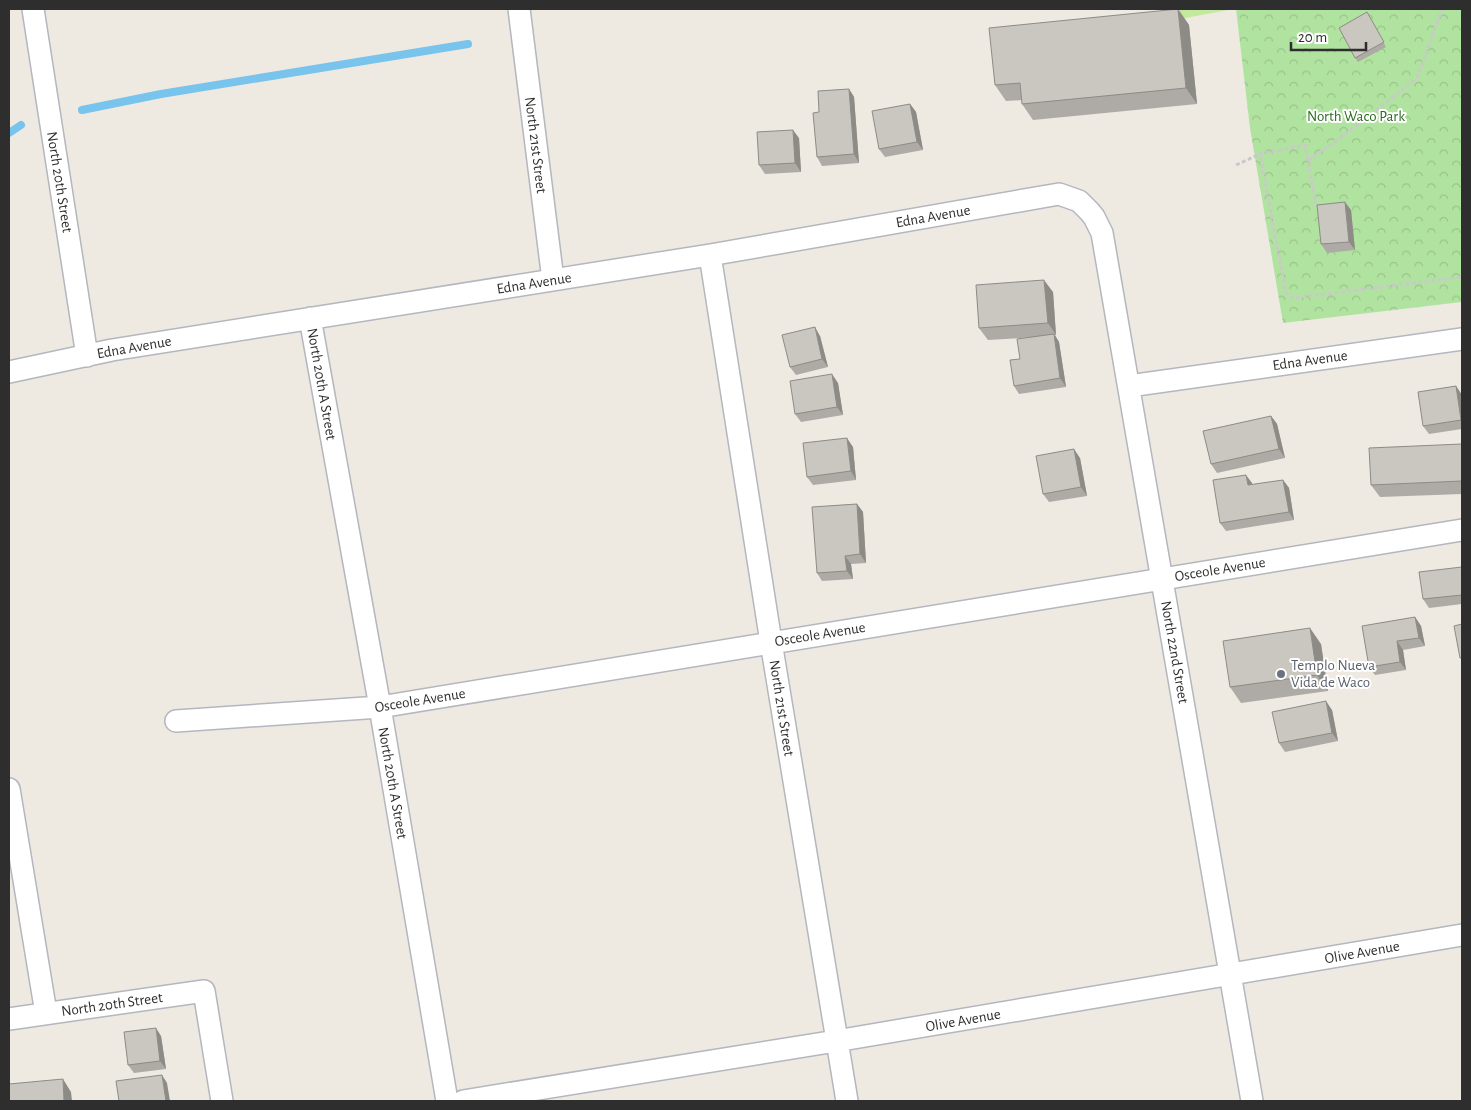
<svg xmlns="http://www.w3.org/2000/svg" width="1471" height="1110" font-family="'Alegreya Sans',sans-serif">
	<style>
		.forest { fill: url(#forest-crowns) }
		.pitch { fill: #c2e99c }
		.lines { fill: none; stroke-linecap: round; stroke-linejoin: round }
		.stream { stroke: #78c4ec; stroke-width: 8 }
		.minor-casing { stroke: #b4b6c0; stroke-width: 24 }
		.path { stroke: #c9c9c9; stroke-width: 3; stroke-dasharray: 4 2.5; stroke-linecap: butt }
		.minor { stroke: #fff; stroke-width: 21 }
		.wall { fill: #aeaaa5 }
		.shaded-wall { fill: #8d8b86 }
		.building { fill: #cac6c0; stroke: #8d8b86 }
		.worship-dot { fill: #6b7280; stroke: #fff; stroke-width: 2 }
		.labels { text-anchor: middle; stroke-width: 4; stroke-linejoin: round; paint-order: stroke }
		.park-label { font-size: 15px; fill: #286b1d; stroke: #fff }
		.street-label { font-size: 15px; fill: #2e2e2e; stroke: #fff }
		.worship-label { font-size: 15px; fill: #5b616d; stroke: #fff; text-anchor: start }
	</style>
	<defs>
		<pattern id="forest-crowns" width="20" height="18" patternUnits="userSpaceOnUse" patternTransform="scale(1.25)"><rect width="20" height="18" fill="#b1e3a0"/><path d="M2 6a3 3 0 1 1 6 0M12 15a3 3 0 1 1 6 0" fill="none" stroke="#99c38a"/></pattern>
	</defs>
	<rect width="100%" height="100%" fill="#eeeae1"/>
	<!-- forest -->
	<path class="forest" d="M 1236,9 L 1462,9 L 1462,302 L 1283,323 L 1250,128 Z"/>
	<!-- pitch -->
	<path class="pitch" d="M 1178,9 L 1228,9 L 1228,10 L 1180,19 Z"/>
	<g class="lines">
		<!-- stream -->
		<path class="stream" d="M 82,110 L 161,94 L 468,44
			M 9,133 L 21,125"/>
		<!-- minor casing -->
		<g class="minor-casing">
			<path id="minor" d="M 33,9 L 87,356
				M 519,9 L 553,280
				M 710,255 L 771,642 L 847,1101
				M 310,318 L 380,707 L 447,1101
				M 9,372 L 112,350 L 710,255 L 1059,194 L 1079,201 L 1089,211 L 1094,217 L 1102,233 L 1252,1101
				M 1129,386 L 1462,339
				M 176,721 L 380,707 L 1462,530
				M 9,789 L 46,1013
				M 9,1019 L 204,991 L 222,1101
				M 463,1101 L 836,1041 L 1462,935"/>
		</g>
		<!-- path -->
		<path class="path" d="M 1308,161 L 1348,132 L 1417,78 L 1442,9
			M 1236,165 L 1260,154
			M 1316,205 L 1305,145 L 1260,154 L 1286,294 L 1293,298 L 1462,277"/>
		<!-- minor -->
		<use href="#minor" class="minor"/>
	</g>
	<!-- wall -->
	<path class="wall" d="M 1178,9 L 1189,25 L 1197,104 L 1033,120 L 1022,104 L 1022,100 L 1006,101 L 995,85 Z
		M 1367,12 L 1386,47 L 1358,62 L 1355,58 Z
		M 849,89 L 854,97 L 859,163 L 822,166 L 817,157 L 819,112 Z
		M 910,104 L 916,112 L 923,150 L 885,157 L 879,149 Z
		M 799,138 L 801,172 L 765,174 L 759,165 Z
		M 1351,210 L 1355,250 L 1327,253 L 1321,244 Z
		M 1053,292 L 1056,335 L 1055,335 L 1059,342 L 1066,387 L 1019,394 L 1014,386 L 1020,359 L 1036,337 L 988,340 L 979,328 Z
		M 820,336 L 828,367 L 796,375 L 790,367 Z
		M 838,383 L 843,415 L 801,422 L 795,414 Z
		M 1456,386 L 1462,395 L 1462,429 L 1429,434 L 1423,426 Z
		M 1271,416 L 1277,424 L 1285,458 L 1217,473 L 1211,464 Z
		M 1462,444 L 1462,494 L 1380,497 L 1371,485 Z
		M 853,447 L 856,480 L 813,485 L 807,477 Z
		M 1080,458 L 1087,496 L 1049,502 L 1043,494 Z
		M 1283,480 L 1289,488 L 1294,520 L 1226,531 L 1220,523 L 1252,483 L 1252,485 Z
		M 857,504 L 863,512 L 866,563 L 851,564 L 853,579 L 822,581 L 817,573 Z
		M 1462,567 L 1462,604 L 1429,608 L 1423,599 Z
		M 1415,617 L 1421,626 L 1425,646 L 1403,650 L 1406,670 L 1375,675 L 1369,667 Z
		M 1321,644 L 1328,691 L 1241,703 L 1230,687 Z
		M 1332,710 L 1338,741 L 1285,752 L 1279,743 Z
		M 161,1036 L 166,1069 L 134,1073 L 128,1065 Z"/>
	<!-- shaded-wall -->
	<path class="shaded-wall" d="M 1178,9 L 1189,25 L 1197,104 L 1186,88 Z
		M 849,89 L 854,97 L 859,163 L 854,154 Z
		M 910,104 L 916,112 L 923,150 L 917,142 Z
		M 793,130 L 799,138 L 801,172 L 795,163 Z
		M 1345,202 L 1351,210 L 1355,250 L 1349,242 Z
		M 1044,280 L 1053,292 L 1056,335 L 1048,323 Z
		M 815,327 L 820,336 L 828,367 L 822,359 Z
		M 1054,334 L 1059,342 L 1066,387 L 1060,378 Z
		M 832,374 L 838,383 L 843,415 L 837,407 Z
		M 1456,386 L 1462,395 L 1462,421 L 1461,420 Z
		M 1271,416 L 1277,424 L 1285,458 L 1279,449 Z
		M 847,438 L 853,447 L 856,480 L 851,471 Z
		M 1074,449 L 1080,458 L 1087,496 L 1081,487 Z
		M 1246,475 L 1252,483 L 1254,494 L 1248,485 Z
		M 1283,480 L 1289,488 L 1294,520 L 1289,512 Z
		M 857,504 L 863,512 L 866,563 L 860,554 Z
		M 845,556 L 851,564 L 853,579 L 847,571 Z
		M 1415,617 L 1421,626 L 1425,646 L 1419,638 Z
		M 1310,628 L 1321,644 L 1328,691 L 1317,675 Z
		M 1397,641 L 1403,650 L 1406,670 L 1400,662 Z
		M 1326,701 L 1332,710 L 1338,741 L 1332,733 Z
		M 156,1028 L 161,1036 L 166,1069 L 160,1061 Z
		M 162,1075 L 167,1083 L 170,1101 L 166,1101 Z
		M 63,1079 L 71,1092 L 72,1101 L 64,1101 Z"/>
	<!-- building -->
	<path class="building" d="M 1178,9 L 1186,88 L 1022,104 L 1020,83 L 995,85 L 989,28 Z
		M 1367,12 L 1384,42 L 1355,58 L 1339,28 Z
		M 849,89 L 854,154 L 817,157 L 813,113 L 819,112 L 818,91 Z
		M 910,104 L 917,142 L 879,149 L 872,111 Z
		M 793,130 L 795,163 L 759,165 L 757,132 Z
		M 1345,202 L 1349,242 L 1321,244 L 1317,205 Z
		M 1044,280 L 1048,323 L 979,328 L 976,285 Z
		M 815,327 L 822,359 L 790,367 L 782,335 Z
		M 1054,334 L 1060,378 L 1014,386 L 1010,360 L 1020,359 L 1017,339 Z
		M 832,374 L 837,407 L 795,414 L 790,381 Z
		M 1456,386 L 1461,420 L 1423,426 L 1418,392 Z
		M 1271,416 L 1279,449 L 1211,464 L 1203,431 Z
		M 847,438 L 851,471 L 807,477 L 803,443 Z
		M 1462,444 L 1462,481 L 1371,485 L 1369,448 Z
		M 1074,449 L 1081,487 L 1043,494 L 1036,456 Z
		M 1246,475 L 1248,485 L 1283,480 L 1289,512 L 1220,523 L 1213,480 Z
		M 857,504 L 860,554 L 845,556 L 847,571 L 817,573 L 812,507 Z
		M 1462,567 L 1462,595 L 1423,599 L 1419,572 Z
		M 1415,617 L 1419,638 L 1397,641 L 1400,662 L 1369,667 L 1362,626 Z
		M 1462,624 L 1462,658 L 1460,658 L 1454,626 Z
		M 1310,628 L 1317,675 L 1230,687 L 1223,641 Z
		M 1326,701 L 1332,733 L 1279,743 L 1272,712 Z
		M 156,1028 L 160,1061 L 128,1065 L 124,1032 Z
		M 162,1075 L 166,1101 L 119,1101 L 116,1081 Z
		M 63,1079 L 64,1101 L 9,1101 L 9,1084 Z"/>
	<!-- markers -->
	<circle class="worship-dot" cx="1281" cy="674" r="5"/>
	<g class="labels">
		<!-- park labels -->
		<g class="park-label">
			<text x="1356" y="121">North Waco Park</text>
		</g>
		<!-- street labels -->
		<g class="street-label">
			<text transform="translate(536 145) rotate(83)" y="5">North 21st Street</text>
			<text transform="translate(60 182) rotate(81)" y="5">North 20th Street</text>
			<text transform="translate(933 216) rotate(-10)" y="5">Edna Avenue</text>
			<text transform="translate(534 283) rotate(-9)" y="5">Edna Avenue</text>
			<text transform="translate(134 347) rotate(-10)" y="5">Edna Avenue</text>
			<text transform="translate(1310 360) rotate(-8)" y="5">Edna Avenue</text>
			<text transform="translate(322 384) rotate(80)" y="5">North 20th A Street</text>
			<text transform="translate(1220 569) rotate(-9)" y="5">Osceole Avenue</text>
			<text transform="translate(820 634) rotate(-9)" y="5">Osceole Avenue</text>
			<text transform="translate(1175 652) rotate(80)" y="5">North 22nd Street</text>
			<text transform="translate(420 700) rotate(-9)" y="5">Osceole Avenue</text>
			<text transform="translate(782 708) rotate(81)" y="5">North 21st Street</text>
			<text transform="translate(393 783) rotate(80)" y="5">North 20th A Street</text>
			<text transform="translate(1362 952) rotate(-10)" y="5">Olive Avenue</text>
			<text transform="translate(112 1004) rotate(-8)" y="5">North 20th Street</text>
			<text transform="translate(963 1020) rotate(-10)" y="5">Olive Avenue</text>
		</g>
		<!-- worship labels -->
		<g class="worship-label">
			<text x="1291" y="670">Templo Nueva<tspan x="1291" dy="17">Vida de Waco</tspan></text>
		</g>
	</g>
	<!-- border -->
	<rect width="1471" height="1110" fill="none" stroke="#2e2e2e" stroke-width="20"/>
	<!-- scale -->
	<path d="M1291 42v8h75v-8" fill="none" stroke="#2e2e2e" stroke-width="2.5"/>
	<text x="1298" y="42" font-size="15" fill="#2e2e2e" stroke="#ffffff" stroke-width="4" paint-order="stroke">20 m</text>
</svg>
